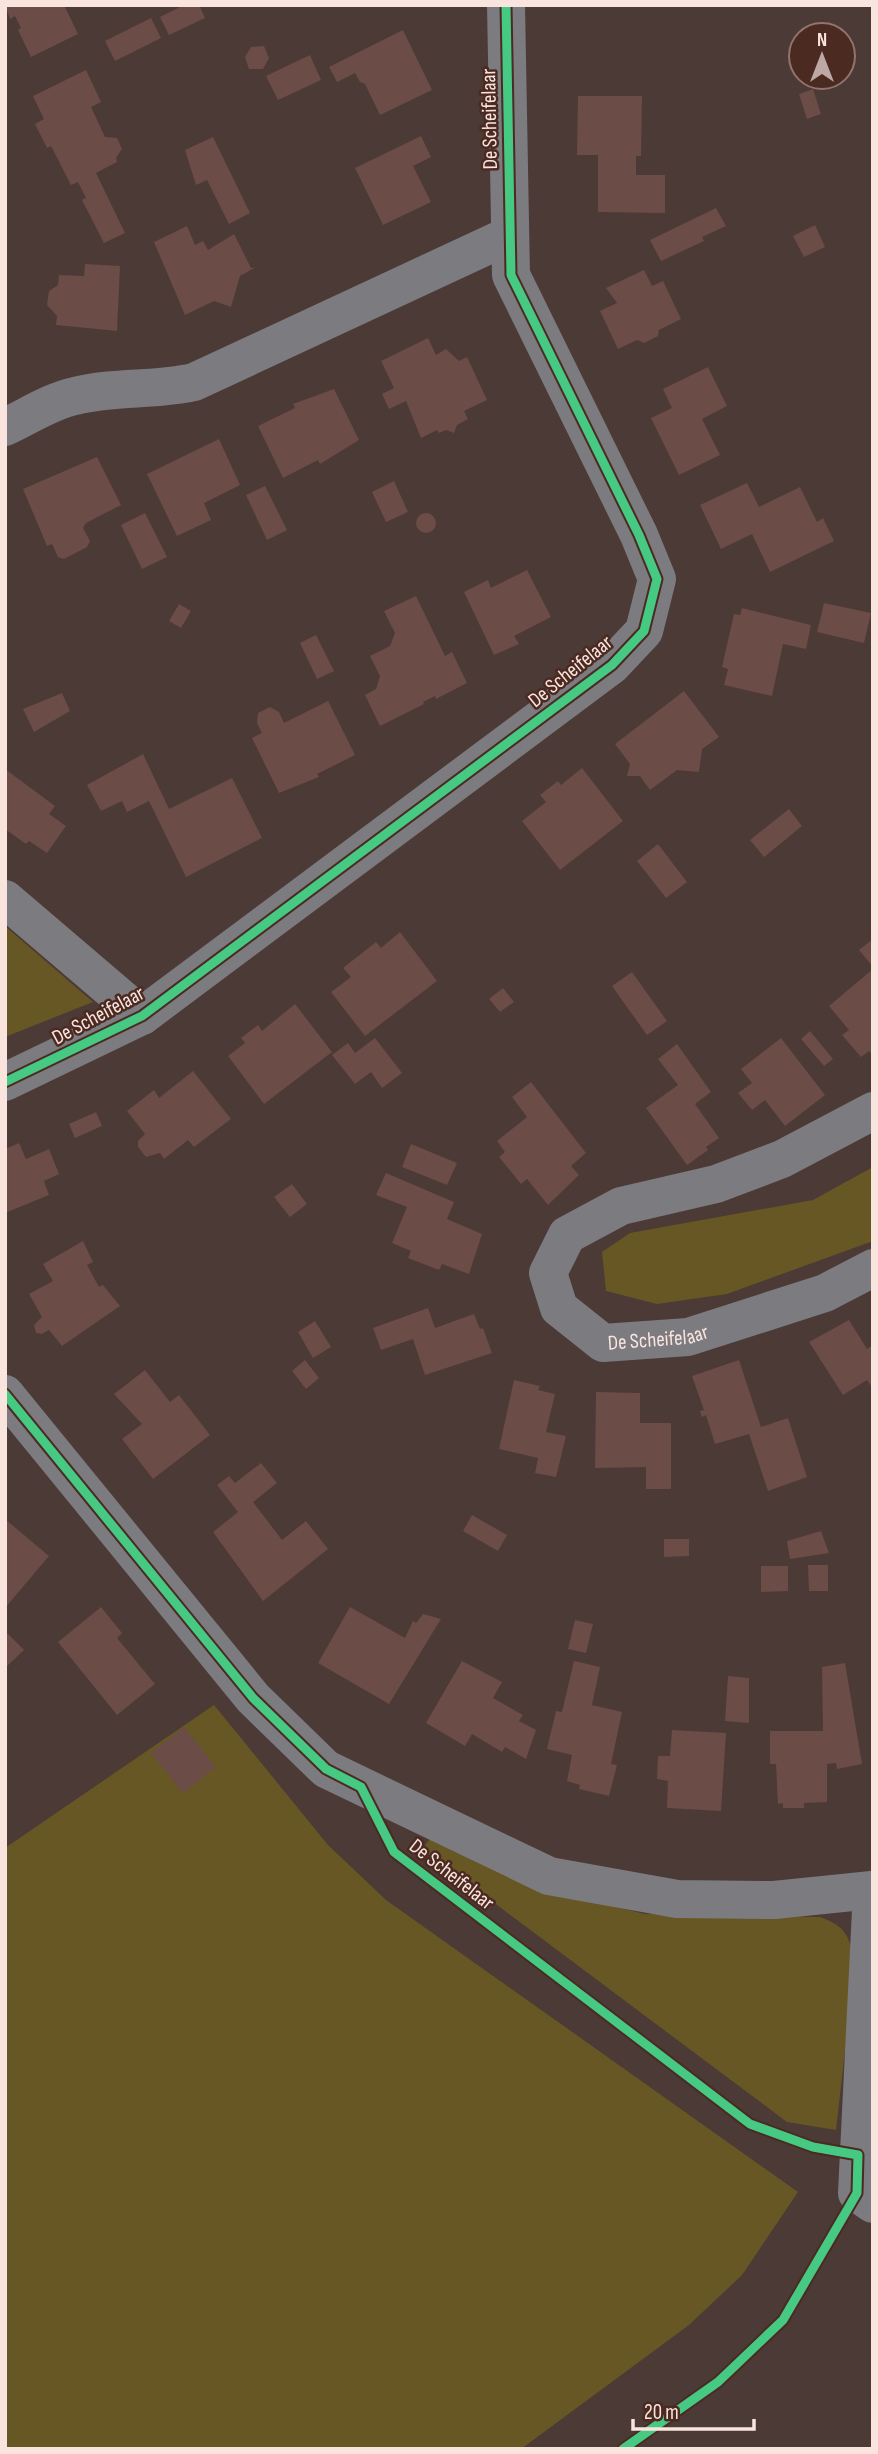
<svg xmlns="http://www.w3.org/2000/svg" width="878" height="2454" font-family="'Sofia Sans Condensed',sans-serif">
	<style>
		.green { fill: #675724 }
		.building { fill: #6b4c46 }
		.lines { fill: none; stroke-linecap: round; stroke-linejoin: round }
		.minor { stroke: #7c7b7f; stroke-width: 38 }
		.cycleway-casing { stroke: #4b2a22; stroke-width: 13 }
		.cycleway { stroke: #46c982; stroke-width: 9 }
		.labels { text-anchor: middle; stroke-width: 5; stroke-linejoin: round; paint-order: stroke }
		.street-label { font-size: 21px; fill: #fae4de; stroke: #4b2a22 }
	</style>
	<rect width="100%" height="100%" fill="#4c3a36"/>
	<!-- green -->
	<path class="green" d="M 5,926 L 93,1002 L 5,1037 Z
		M 873,1167 L 873,1241 L 727,1294 L 657,1304 L 606,1291 L 602,1252 L 630,1233 L 813,1200 Z
		M 214,1705 L 328,1845 L 386,1900 L 798,2192 L 742,2275 L 689,2325 L 521,2449 L 5,2449 L 5,1848 Z
		M 430,1839 L 525,1885 L 645,1914 L 820,1917 C 847,1927 849,1936 855,1963 L 836,2130 L 787,2122 L 422,1849 Z"/>
	<!-- building -->
	<path class="building" d="M 5,5 L 64,5 L 78,34 L 31,57 L 18,30 L 21,28 L 15,16 L 10,19 Z
		M 184,5 L 199,5 L 205,18 L 169,35 L 160,17 Z
		M 151,18 L 161,38 L 115,61 L 105,41 Z
		M 403,30 L 432,90 L 380,115 L 365,84 L 360,82 L 355,73 L 337,82 L 329,67 Z
		M 264,46 L 269,58 L 263,69 L 249,69 L 245,57 L 251,47 Z
		M 310,55 L 321,80 L 278,100 L 266,76 Z
		M 86,70 L 101,102 L 91,107 L 105,137 L 117,138 L 122,149 L 116,158 L 117,162 L 96,173 L 125,233 L 104,243 L 82,200 L 86,198 L 78,182 L 71,185 L 51,146 L 47,148 L 35,124 L 44,119 L 33,96 Z
		M 813,89 L 821,114 L 807,119 L 799,94 Z
		M 578,96 L 642,96 L 641,156 L 636,156 L 636,175 L 665,175 L 665,213 L 598,212 L 598,155 L 577,155 Z
		M 421,136 L 431,157 L 413,166 L 431,202 L 383,225 L 355,168 Z
		M 213,137 L 250,213 L 229,224 L 207,180 L 196,185 L 185,150 Z
		M 716,208 L 726,226 L 702,237 L 704,241 L 661,261 L 650,240 Z
		M 815,225 L 825,247 L 804,257 L 793,236 Z
		M 187,226 L 195,245 L 203,241 L 208,250 L 234,234 L 251,268 L 256,267 L 240,276 L 231,307 L 214,301 L 185,315 L 154,242 Z
		M 85,264 L 120,266 L 117,331 L 56,325 L 57,316 L 47,305 L 49,291 L 58,285 L 59,275 L 84,276 Z
		M 644,270 L 652,286 L 663,281 L 681,319 L 659,330 L 658,336 L 644,343 L 637,340 L 618,349 L 600,311 L 617,303 L 606,288 Z
		M 428,338 L 436,355 L 446,349 L 459,361 L 467,357 L 487,400 L 464,411 L 468,419 L 457,425 L 454,433 L 446,430 L 439,433 L 437,430 L 421,438 L 406,401 L 389,409 L 382,394 L 394,388 L 381,361 Z
		M 708,367 L 727,406 L 702,419 L 720,455 L 679,475 L 651,418 L 672,408 L 663,389 Z
		M 334,389 L 359,440 L 320,464 L 318,460 L 283,478 L 258,426 L 295,408 L 293,404 Z
		M 219,439 L 240,485 L 204,503 L 211,520 L 177,536 L 147,474 Z
		M 97,457 L 121,505 L 86,523 L 83,528 L 90,541 L 87,547 L 64,559 L 58,557 L 52,544 L 47,546 L 23,489 Z
		M 394,481 L 408,512 L 386,522 L 372,492 Z
		M 747,483 L 759,507 L 800,487 L 817,522 L 823,518 L 834,541 L 770,572 L 752,534 L 721,549 L 700,505 Z
		M 265,486 L 287,530 L 267,540 L 246,495 Z
		M 145,513 L 167,557 L 142,569 L 121,525 Z
		M416 523a10 10 0 1 1 20 0a10 10 0 1 1-20 0Z
		M 527,570 L 551,617 L 514,636 L 519,644 L 494,655 L 464,592 L 488,580 L 491,588 Z
		M 416,596 L 445,656 L 452,652 L 467,683 L 436,699 L 435,696 L 423,702 L 424,704 L 380,726 L 365,695 L 376,689 L 380,676 L 370,656 L 390,646 L 395,633 L 384,611 Z
		M 824,603 L 871,613 L 864,643 L 817,632 Z
		M 179,604 L 191,611 L 181,628 L 169,621 Z
		M 742,608 L 811,625 L 806,649 L 783,644 L 772,696 L 724,685 L 728,669 L 722,667 L 734,614 L 740,615 Z
		M 316,635 L 334,671 L 317,679 L 300,643 Z
		M 684,691 L 719,737 L 702,749 L 699,772 L 677,770 L 650,790 L 640,776 L 627,776 L 630,764 L 615,744 Z
		M 62,693 L 70,711 L 34,732 L 23,709 Z
		M 328,701 L 355,755 L 317,774 L 319,777 L 279,793 L 252,738 L 262,733 L 257,723 L 258,713 L 270,707 L 279,712 L 284,723 Z
		M 143,754 L 169,809 L 232,778 L 262,838 L 186,877 L 149,801 L 127,812 L 122,801 L 101,811 L 87,785 Z
		M 582,768 L 623,821 L 560,870 L 522,821 L 546,802 L 540,795 L 558,781 L 561,785 Z
		M 5,769 L 55,806 L 49,814 L 66,826 L 47,853 L 29,841 L 26,844 L 5,829 Z
		M 789,809 L 802,826 L 764,857 L 750,840 Z
		M 658,844 L 687,882 L 666,898 L 637,861 Z
		M 400,932 L 437,981 L 365,1036 L 331,992 L 351,977 L 343,968 L 376,942 L 381,948 Z
		M 873,939 L 873,967 L 859,950 Z
		M 873,969 L 873,1056 L 869,1051 L 861,1057 L 842,1035 L 849,1030 L 829,1006 Z
		M 632,972 L 667,1021 L 647,1035 L 612,986 Z
		M 503,988 L 514,1002 L 500,1012 L 489,999 Z
		M 295,1004 L 332,1052 L 264,1104 L 228,1056 L 245,1043 L 241,1038 L 258,1025 L 262,1031 Z
		M 810,1031 L 833,1059 L 824,1066 L 801,1039 Z
		M 375,1038 L 402,1073 L 382,1088 L 371,1072 L 355,1084 L 332,1055 L 348,1043 L 355,1053 Z
		M 781,1038 L 825,1095 L 785,1126 L 765,1100 L 752,1110 L 738,1093 L 752,1083 L 741,1069 Z
		M 677,1044 L 711,1092 L 695,1104 L 719,1138 L 706,1147 L 708,1150 L 687,1165 L 646,1108 L 678,1085 L 658,1059 Z
		M 193,1071 L 231,1119 L 194,1147 L 188,1140 L 164,1159 L 160,1153 L 146,1157 L 138,1147 L 138,1141 L 145,1134 L 127,1111 L 154,1090 L 159,1098 Z
		M 531,1082 L 586,1153 L 571,1166 L 579,1175 L 548,1205 L 527,1179 L 521,1184 L 499,1157 L 505,1152 L 497,1141 L 527,1117 L 512,1097 Z
		M 96,1112 L 102,1126 L 75,1138 L 69,1124 Z
		M 19,1143 L 26,1159 L 49,1149 L 59,1174 L 44,1181 L 49,1195 L 5,1213 L 5,1149 Z
		M 411,1144 L 457,1163 L 447,1185 L 402,1167 Z
		M 386,1173 L 454,1202 L 447,1219 L 482,1234 L 469,1274 L 442,1264 L 439,1270 L 408,1258 L 411,1251 L 392,1243 L 407,1207 L 376,1195 Z
		M 292,1184 L 307,1204 L 290,1217 L 274,1197 Z
		M 83,1241 L 93,1262 L 87,1265 L 99,1287 L 103,1285 L 120,1306 L 62,1346 L 49,1330 L 42,1334 L 36,1333 L 34,1325 L 42,1317 L 29,1294 L 53,1281 L 43,1264 Z
		M 428,1308 L 435,1328 L 474,1314 L 480,1329 L 483,1328 L 492,1353 L 425,1375 L 413,1339 L 381,1350 L 373,1328 Z
		M 849,1320 L 867,1349 L 873,1345 L 873,1389 L 867,1380 L 843,1395 L 809,1342 Z
		M 315,1321 L 331,1347 L 313,1358 L 298,1332 Z
		M 305,1360 L 319,1378 L 306,1389 L 292,1371 Z
		M 739,1360 L 761,1427 L 788,1418 L 807,1477 L 768,1491 L 749,1434 L 715,1444 L 706,1415 L 702,1417 L 700,1411 L 704,1410 L 692,1376 Z
		M 145,1370 L 170,1402 L 179,1395 L 210,1435 L 153,1479 L 122,1439 L 142,1424 L 114,1394 Z
		M 514,1380 L 540,1386 L 538,1390 L 555,1394 L 546,1432 L 566,1436 L 556,1477 L 535,1473 L 538,1458 L 499,1449 Z
		M 596,1392 L 640,1393 L 640,1423 L 671,1423 L 671,1489 L 646,1489 L 646,1467 L 595,1468 Z
		M 261,1463 L 277,1483 L 253,1502 L 282,1540 L 306,1521 L 328,1549 L 263,1601 L 213,1532 L 238,1512 L 217,1485 L 229,1476 L 235,1483 Z
		M 472,1515 L 507,1535 L 498,1551 L 463,1531 Z
		M 5,1519 L 49,1556 L 5,1608 Z
		M 821,1531 L 829,1553 L 790,1559 L 787,1541 Z
		M 664,1539 L 689,1539 L 689,1556 L 664,1557 Z
		M 808,1565 L 828,1565 L 828,1591 L 809,1591 Z
		M 761,1566 L 788,1566 L 788,1591 L 761,1592 Z
		M 101,1607 L 122,1633 L 117,1638 L 155,1684 L 117,1715 L 58,1642 Z
		M 350,1607 L 405,1638 L 413,1621 L 416,1623 L 423,1614 L 441,1619 L 389,1704 L 318,1663 Z
		M 575,1620 L 593,1624 L 586,1653 L 568,1649 Z
		M 5,1631 L 24,1650 L 5,1668 Z
		M 462,1661 L 502,1682 L 493,1698 L 523,1715 L 519,1721 L 536,1730 L 526,1759 L 505,1747 L 502,1752 L 472,1734 L 465,1746 L 426,1723 Z
		M 574,1661 L 600,1667 L 592,1705 L 622,1712 L 611,1764 L 617,1765 L 609,1796 L 579,1789 L 580,1785 L 567,1781 L 572,1755 L 547,1749 L 556,1711 L 562,1712 Z
		M 845,1663 L 862,1764 L 837,1769 L 836,1763 L 827,1764 L 827,1802 L 804,1803 L 804,1808 L 783,1808 L 783,1803 L 778,1804 L 776,1764 L 770,1764 L 770,1731 L 823,1731 L 822,1667 Z
		M 728,1676 L 749,1678 L 749,1723 L 725,1721 Z
		M 184,1727 L 216,1767 L 183,1793 L 151,1753 Z
		M 672,1730 L 726,1733 L 721,1811 L 667,1808 L 668,1781 L 657,1779 L 658,1756 L 670,1756 Z"/>
	<g class="lines">
		<!-- minor -->
		<g class="minor">
			<path d="M 5,427 C 27,417 51,401 75,396 C 115,386 155,391 194,382 L 508,236"/>
			<path d="M 5,899 L 142,1016"/>
			<path d="M 5,1082 L 142,1016 L 612,665 L 644,631 L 657,579 L 639,535 L 511,275 L 506,5"/>
			<path id="s1" d="M 873,1111 L 782,1159 L 716,1184 L 621,1206 L 567,1235 L 548,1273 L 559,1308 L 603,1343 L 688,1337 L 825,1293 L 873,1268"/>
			<path d="M 5,1394 L 253,1698 L 326,1769 L 549,1876 L 677,1899 L 774,1900 L 872,1890 L 857,2193 L 873,2204"/>
		</g>
		<!-- cycleway casing -->
		<g class="cycleway-casing">
			<path id="cycleway" d="M 5,1082 L 142,1016 L 612,665 L 644,631 L 657,579 L 639,535 L 511,275 L 506,5
				M 5,1394 L 253,1698 L 326,1769 L 361,1787 L 394,1852 L 750,2124 L 813,2147 L 858,2155 L 857,2193 L 783,2320 L 718,2382 L 623,2449"/>
		</g>
		<!-- cycleway -->
		<use href="#cycleway" class="cycleway"/>
	</g>
	<g class="labels">
		<!-- street labels -->
		<g class="street-label">
			<text transform="translate(489 119) rotate(-91)" y="7">De Scheifelaar</text>
			<text transform="translate(570 671) rotate(-39)" y="7">De Scheifelaar</text>
			<text transform="translate(98 1015) rotate(-28)" y="7">De Scheifelaar</text>
			<text dy="7" stroke="none"><textPath href="#s1" startOffset="523">De Scheifelaar</textPath></text>
			<text transform="translate(452 1874) rotate(38)" y="7">De Scheifelaar</text>
		</g>
	</g>
	<!-- border -->
	<rect width="878" height="2454" fill="none" stroke="#fae4de" stroke-width="14"/>
	<!-- north arrow -->
	<g transform="translate(822 56)"><circle r="33" fill="#4b2a22" stroke="#91746d" stroke-width="2"/>
	<path d="M0-5L12 26L0 18L-12 26Z" fill="#bda8a3"/>
	<text y="-10" font-size="19" font-weight="bold" text-anchor="middle" fill="#fae4de">N</text>
	</g>
	<!-- scale -->
	<path d="M633 2419v10h121v-10" fill="none" stroke="#fae4de" stroke-width="3.5"/>
	<text x="644" y="2419" font-size="21" fill="#fae4de" stroke="#4b2a22" stroke-width="5" paint-order="stroke">20 m</text>
</svg>
